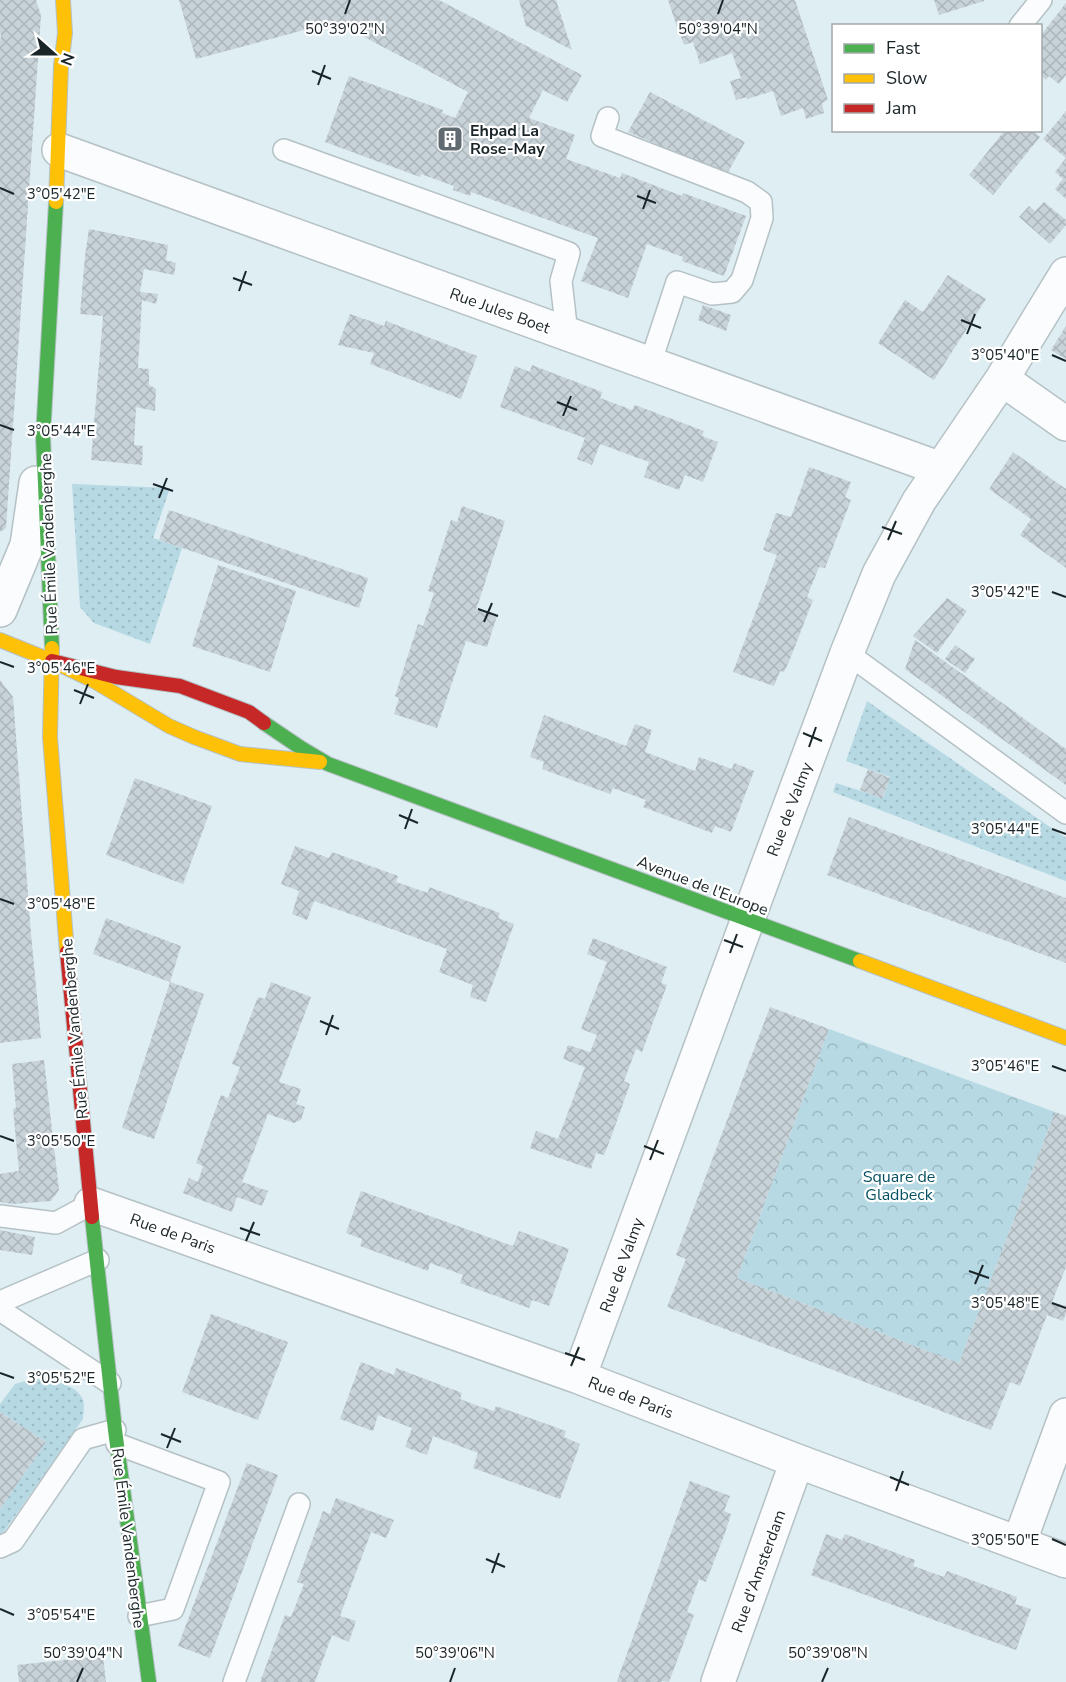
<svg xmlns="http://www.w3.org/2000/svg" width="1066" height="1682" font-family="'Nunito Sans',sans-serif">
	<style>
		.grass { fill: url(#grass-dots) }
		.park { fill: url(#park-crowns) }
		.building { fill: url(#building-cross-hatch) }
		.lines { fill: none; stroke-linecap: round; stroke-linejoin: round }
		.lane-casing { stroke: #b5c1c5; stroke-width: 24 }
		.street-casing { stroke: #b5c1c5; stroke-width: 36 }
		.fast-casing { stroke: #b5c1c5; stroke-width: 16 }
		.slow-casing { stroke: #b5c1c5; stroke-width: 16 }
		.jam-casing { stroke: #b5c1c5; stroke-width: 16 }
		.lane { stroke: #fafcfd; stroke-width: 21 }
		.street { stroke: #fafcfd; stroke-width: 33 }
		.fast { stroke: #4caf50; stroke-width: 14 }
		.slow { stroke: #ffc107; stroke-width: 14 }
		.jam { stroke: #c62828; stroke-width: 14 }
		.ticks { fill: none; stroke: #1a2529; stroke-width: 2 }
		.labels { text-anchor: middle; stroke-width: 4.5; stroke-linejoin: round; paint-order: stroke }
		.poi-label { font-size: 16px; font-weight: bold; fill: #1a2529; stroke: #fff; text-anchor: start }
		.street-label { font-size: 16px; fill: #1a2529; stroke: #fff }
		.park-label { font-size: 16px; fill: #045060; stroke: #fff }
		.ticks-label { font-size: 15px; text-anchor: middle; fill: #1a2529; stroke: #fff; stroke-width: 4.5; stroke-linejoin: round; paint-order: stroke }
	</style>
	<defs>
		<pattern id="grass-dots" width="8" height="8" patternUnits="userSpaceOnUse" patternTransform="scale(1.5)"><rect width="8" height="8" fill="#b6d9e4"/><path d="M2 2h.1M6 6h.1" fill="none" stroke="#9cbac4" stroke-width="1.8" stroke-linecap="round"/></pattern>
		<pattern id="park-crowns" width="20" height="18" patternUnits="userSpaceOnUse" patternTransform="scale(1.5)"><rect width="20" height="18" fill="#b6d9e4"/><path d="M2 6a3 3 0 1 1 6 0M12 15a3 3 0 1 1 6 0" fill="none" stroke="#9cbac4"/></pattern>
		<pattern id="building-cross-hatch" width="8" height="8" patternUnits="userSpaceOnUse" patternTransform="scale(1.5)"><rect width="8" height="8" fill="#c8d3d9"/><path d="M0 0l8 8M0 8l8-8" fill="none" stroke="#abb5ba"/></pattern>
	</defs>
	<rect width="100%" height="100%" fill="#deeef3"/>
	<!-- grass -->
	<path class="grass" d="M 72,484 L 170,488 L 153,538 L 182,548 L 150,644 L 94,623 L 80,607 Z
		M 867,701 L 1066,838 L 1066,881 L 833,792 L 836,783 L 883,798 L 890,777 L 846,761 Z
		M 32,1379 C 47,1379 77,1383 83,1400 C 85,1405 83,1414 83,1419 L 3,1533 L 0,1535 L 0,1509 L 46,1442 L 0,1412 L 0,1404 L 15,1384 Z"/>
	<!-- park -->
	<path class="park" d="M 829,1029 L 1055,1112 L 959,1363 L 737,1278 Z"/>
	<!-- building -->
	<path class="building" d="M 0,0 L 36,0 L 41,15 L 6,528 L 0,532 L 0,42 L 1,35 L 0,33 Z
		M 179,0 L 439,0 L 582,75 L 567,102 L 543,90 L 529,118 L 575,135 L 566,159 L 620,178 L 622,173 L 682,196 L 683,193 L 746,216 L 724,276 L 682,261 L 683,257 L 647,244 L 628,298 L 581,281 L 598,238 L 471,192 L 470,196 L 462,193 L 453,190 L 454,186 L 421,174 L 420,177 L 325,142 L 349,76 L 443,110 L 442,113 L 455,118 L 468,92 L 351,30 L 319,26 L 196,59 Z
		M 519,0 L 556,0 L 572,50 L 526,26 Z
		M 668,0 L 795,0 L 828,100 L 822,103 L 824,113 L 806,119 L 803,108 L 781,116 L 773,91 L 747,99 L 747,97 L 736,100 L 730,81 L 741,78 L 732,53 L 700,64 L 693,42 L 684,45 L 680,34 L 690,31 L 687,23 L 677,27 Z
		M 934,0 L 984,0 L 984,1 L 939,15 Z
		M 1066,3 L 1066,75 L 1059,84 L 1049,76 L 1046,80 L 1041,75 L 1041,35 Z
		M 650,92 L 745,142 L 727,174 L 628,132 Z
		M 1066,111 L 1066,199 L 1055,189 L 1063,179 L 1055,172 L 1066,158 L 1043,139 Z
		M 1005,130 L 1032,130 L 1040,137 L 993,195 L 969,175 Z
		M 1044,202 L 1066,220 L 1066,225 L 1050,244 L 1019,217 L 1029,206 L 1035,211 Z
		M 89,229 L 168,245 L 166,260 L 176,263 L 174,275 L 144,269 L 140,292 L 158,294 L 156,304 L 142,300 L 138,368 L 149,369 L 149,385 L 156,389 L 155,411 L 136,407 L 134,445 L 143,446 L 142,465 L 91,460 L 103,316 L 80,314 L 85,256 Z
		M 948,275 L 986,299 L 934,380 L 878,343 L 905,300 L 923,312 Z
		M 703,305 L 731,315 L 726,331 L 698,320 Z
		M 350,314 L 384,326 L 386,321 L 477,356 L 461,399 L 370,364 L 374,353 L 338,345 Z
		M 1066,326 L 1066,359 L 1051,350 Z
		M 532,365 L 602,392 L 600,398 L 632,410 L 635,405 L 704,431 L 702,436 L 718,442 L 703,482 L 685,475 L 679,490 L 644,477 L 649,462 L 600,444 L 592,465 L 577,459 L 585,438 L 500,407 L 515,366 L 530,372 Z
		M 1013,452 L 1066,489 L 1066,568 L 1020,535 L 1031,519 L 989,489 Z
		M 809,467 L 851,482 L 845,497 L 851,500 L 825,568 L 819,567 L 807,597 L 813,600 L 790,659 L 784,672 L 780,671 L 774,686 L 733,672 L 777,555 L 763,550 L 776,513 L 791,517 Z
		M 462,506 L 505,521 L 476,610 L 497,616 L 487,647 L 466,641 L 437,728 L 394,714 L 399,698 L 395,696 L 418,624 L 423,626 L 434,593 L 428,591 L 451,520 L 457,522 Z
		M 169,510 L 368,578 L 359,608 L 159,540 Z
		M 218,565 L 296,591 L 270,672 L 192,646 Z
		M 947,598 L 967,611 L 937,653 L 913,636 Z
		M 915,640 L 1066,749 L 1066,785 L 905,669 Z
		M 955,645 L 975,659 L 965,673 L 945,659 Z
		M 0,680 L 13,697 L 31,934 L 41,1038 L 0,1043 Z
		M 544,715 L 626,746 L 635,724 L 652,730 L 645,752 L 695,771 L 699,757 L 732,769 L 734,763 L 754,771 L 731,832 L 715,826 L 712,833 L 643,807 L 646,800 L 613,788 L 610,794 L 542,769 L 544,762 L 530,757 Z
		M 868,769 L 890,778 L 882,799 L 860,790 Z
		M 135,778 L 212,806 L 183,884 L 106,855 Z
		M 849,817 L 1066,898 L 1066,963 L 827,875 Z
		M 295,846 L 329,858 L 332,852 L 398,876 L 396,882 L 428,893 L 429,887 L 500,913 L 498,918 L 514,924 L 486,1002 L 470,997 L 473,985 L 439,972 L 447,949 L 314,901 L 307,920 L 292,914 L 299,891 L 281,884 Z
		M 106,918 L 181,946 L 170,982 L 204,994 L 154,1139 L 122,1128 L 170,982 L 93,954 Z
		M 593,938 L 667,967 L 661,983 L 667,985 L 642,1052 L 636,1049 L 624,1081 L 630,1084 L 610,1140 L 604,1155 L 596,1153 L 591,1169 L 530,1148 L 536,1131 L 558,1139 L 585,1067 L 563,1059 L 568,1045 L 590,1052 L 597,1035 L 581,1029 L 607,962 L 587,954 Z
		M 271,982 L 311,997 L 279,1082 L 301,1089 L 296,1104 L 305,1107 L 301,1120 L 294,1123 L 268,1114 L 242,1182 L 268,1191 L 262,1206 L 237,1197 L 232,1212 L 183,1193 L 189,1178 L 198,1182 L 203,1166 L 196,1163 L 208,1130 L 221,1095 L 228,1098 L 240,1067 L 232,1064 L 258,997 L 265,999 Z
		M 770,1007 L 829,1029 L 737,1278 L 959,1363 L 1055,1112 L 1066,1116 L 1066,1267 L 1052,1302 L 1066,1306 L 1066,1313 L 1063,1321 L 1047,1315 L 1020,1386 L 1010,1382 L 991,1430 L 667,1307 L 686,1259 L 676,1255 Z
		M 44,1060 L 59,1190 L 51,1201 L 12,1204 L 0,1202 L 0,1174 L 19,1171 L 13,1109 L 16,1108 L 12,1064 Z
		M 361,1191 L 513,1246 L 519,1231 L 569,1249 L 549,1306 L 532,1300 L 529,1308 L 460,1283 L 463,1275 L 430,1263 L 428,1271 L 360,1246 L 362,1239 L 346,1233 Z
		M 0,1230 L 35,1237 L 32,1255 L 0,1250 Z
		M 211,1314 L 288,1342 L 258,1420 L 182,1392 Z
		M 361,1362 L 394,1375 L 396,1368 L 462,1393 L 460,1399 L 478,1406 L 494,1411 L 496,1406 L 566,1431 L 564,1437 L 580,1444 L 560,1499 L 473,1468 L 478,1453 L 433,1436 L 427,1455 L 405,1447 L 412,1428 L 378,1415 L 373,1431 L 340,1419 Z
		M 0,1412 L 46,1442 L 0,1509 Z
		M 247,1463 L 278,1475 L 210,1658 L 178,1646 Z
		M 690,1481 L 730,1496 L 724,1511 L 731,1514 L 725,1533 L 706,1582 L 699,1579 L 687,1612 L 694,1615 L 669,1682 L 662,1681 L 661,1682 L 618,1682 L 617,1681 Z
		M 336,1498 L 394,1520 L 386,1538 L 371,1532 L 340,1616 L 356,1621 L 349,1642 L 332,1635 L 315,1682 L 260,1682 L 285,1615 L 291,1617 L 304,1584 L 297,1582 L 323,1511 L 330,1514 Z
		M 826,1534 L 842,1540 L 845,1534 L 915,1560 L 913,1566 L 944,1577 L 947,1571 L 1017,1597 L 1015,1604 L 1031,1609 L 1016,1650 L 811,1575 Z
		M 103,1656 L 106,1682 L 19,1682 L 17,1665 Z"/>
	<g class="lines">
		<!-- lane casing -->
		<g class="lane-casing">
			<path id="lane" d="M 1020,26 L 1041,0
				M 608,118 L 602,136 L 747,192 L 761,202 L 762,218 L 742,280 L 732,292 L 712,294 L 677,282 L 650,364
				M 284,150 L 569,253 L 561,281 L 567,334
				M 847,653 L 1066,813
				M 0,1216 L 56,1223 L 91,1204
				M 0,1302 L 98,1260
				M 0,1310 L 110,1383
				M 117,1444 L 219,1482 L 173,1609 L 139,1616
				M 0,1547 L 13,1541 L 83,1439 L 115,1430
				M 234,1682 L 299,1504"/>
		</g>
		<!-- street casing -->
		<g class="street-casing">
			<path id="street" d="M 59,150 L 941,469
				M 1002,379 L 1066,424
				M 0,610 L 27,545 L 36,483
				M 91,1204 L 579,1377 L 797,1461 L 1066,1561
				M 579,1377 L 765,873 L 847,653 L 879,574 L 919,501 L 1002,379 L 1066,274
				M 1019,1543 L 1066,1415
				M 718,1682 L 797,1461"/>
		</g>
		<!-- fast casing -->
		<g class="fast-casing">
			<path id="fast" d="M 52,648 L 43,437 L 56,202
				M 264,723 L 301,748 L 328,764 L 860,961
				M 92,1217 L 115,1430 L 149,1682"/>
		</g>
		<!-- slow casing -->
		<g class="slow-casing">
			<path id="slow" d="M 56,202 L 61,66 L 65,33 L 63,0
				M 0,640 L 52,661 L 94,681 L 169,726 L 194,737 L 240,754 L 320,762
				M 52,648 L 50,737 L 67,952
				M 860,961 L 1066,1038"/>
		</g>
		<!-- jam casing -->
		<g class="jam-casing">
			<path id="jam" d="M 52,661 L 116,677 L 180,686 L 249,712 L 264,723
				M 67,952 L 92,1217"/>
		</g>
		<!-- lane -->
		<use href="#lane" class="lane"/>
		<!-- street -->
		<use href="#street" class="street"/>
		<!-- fast -->
		<use href="#fast" class="fast"/>
		<!-- slow -->
		<use href="#slow" class="slow"/>
		<!-- jam -->
		<use href="#jam" class="jam"/>
	</g>
	<!-- ticks -->
	<path class="ticks" d="M 345,14 L 350,0M 718,14 L 723,0M 312,71 L 331,79M 318,85 L 325,65M 0,188 L 14,194M 637,196 L 656,203M 643,209 L 650,190M 233,278 L 252,285M 239,291 L 246,271M 961,320 L 981,328M 967,334 L 975,314M 1052,355 L 1066,361M 557,402 L 577,410M 563,416 L 571,396M 0,425 L 14,430M 153,484 L 173,491M 159,498 L 167,478M 882,527 L 902,534M 888,540 L 896,521M 1052,592 L 1066,597M 478,609 L 498,616M 484,622 L 492,603M 0,662 L 14,667M 74,690 L 94,698M 80,704 L 88,684M 803,733 L 822,741M 809,747 L 816,727M 399,815 L 418,823M 405,829 L 412,809M 1052,829 L 1066,834M 0,899 L 14,904M 724,940 L 743,947M 730,953 L 737,934M 320,1021 L 339,1029M 326,1035 L 333,1015M 1052,1066 L 1066,1071M 0,1136 L 14,1141M 644,1146 L 664,1154M 650,1160 L 658,1140M 240,1228 L 260,1235M 246,1241 L 254,1222M 969,1271 L 989,1278M 975,1284 L 983,1265M 1052,1303 L 1066,1308M 565,1353 L 585,1360M 571,1366 L 579,1347M 0,1373 L 14,1378M 161,1434 L 181,1442M 167,1448 L 175,1428M 890,1477 L 909,1485M 896,1491 L 903,1471M 1052,1539 L 1066,1545M 486,1559 L 505,1567M 492,1573 L 499,1553M 0,1609 L 14,1615M 77,1682 L 83,1668M 450,1682 L 455,1668M 822,1682 L 828,1668"/>
	<!-- icons -->
	<defs>
		<g id="building-square" transform="scale(1.35)"><rect x="-9" y="-9" width="18" height="18" rx="4" fill="#5f6b70" stroke="#fff"/><path d="M-4-6H4V6H1V3H-1V6H-4ZM-2.5-4.3h1.7v1.8h-1.7ZM.8-4.3h1.7v1.8H.8ZM-2.5-1h1.7V.8h-1.7ZM.8-1h1.7V.8H.8Z" fill="#fff"/></g>
	</defs>
	<g fill-rule="evenodd">
		<use href="#building-square" x="450" y="139"/>
	</g>
	<g class="labels">
		<!-- poi labels -->
		<g class="poi-label">
			<text x="470" y="136">Ehpad La<tspan x="470" dy="18">Rose-May</tspan></text>
		</g>
		<!-- street labels -->
		<g class="street-label">
			<text transform="translate(500 310) rotate(20)" y="6">Rue Jules Boet</text>
			<text transform="translate(48 544) rotate(-92)" y="6">Rue Émile Vandenberghe</text>
			<text transform="translate(789 809) rotate(-69)" y="6">Rue de Valmy</text>
			<text transform="translate(703 885) rotate(21)" y="6">Avenue de l'Europe</text>
			<text transform="translate(74 1029) rotate(-95)" y="6">Rue Émile Vandenberghe</text>
			<text transform="translate(173 1233) rotate(20)" y="6">Rue de Paris</text>
			<text transform="translate(621 1265) rotate(-70)" y="6">Rue de Valmy</text>
			<text transform="translate(631 1397) rotate(21)" y="6">Rue de Paris</text>
			<text transform="translate(129 1538) rotate(83)" y="6">Rue Émile Vandenberghe</text>
			<text transform="translate(758 1571) rotate(-70)" y="6">Rue d'Amsterdam</text>
		</g>
		<!-- park labels -->
		<g class="park-label">
			<text x="899" y="1182">Square de<tspan x="899" dy="18">Gladbeck</tspan></text>
		</g>
	</g>
	<g class="ticks-label">
		<text x="345" y="34">50°39'02"N</text>
		<text x="718" y="34">50°39'04"N</text>
		<text x="61" y="199">3°05'42"E</text>
		<text x="1005" y="360">3°05'40"E</text>
		<text x="61" y="436">3°05'44"E</text>
		<text x="1005" y="597">3°05'42"E</text>
		<text x="61" y="673">3°05'46"E</text>
		<text x="1005" y="834">3°05'44"E</text>
		<text x="61" y="909">3°05'48"E</text>
		<text x="1005" y="1071">3°05'46"E</text>
		<text x="61" y="1146">3°05'50"E</text>
		<text x="1005" y="1308">3°05'48"E</text>
		<text x="61" y="1383">3°05'52"E</text>
		<text x="1005" y="1545">3°05'50"E</text>
		<text x="61" y="1620">3°05'54"E</text>
		<text x="83" y="1658">50°39'04"N</text>
		<text x="455" y="1658">50°39'06"N</text>
		<text x="828" y="1658">50°39'08"N</text>
	</g>
	<!-- legend -->
	<rect x="832" y="24" width="210" height="108" fill="#ffffff" stroke="#a3a8a9" stroke-width="1.5"/>
	<rect x="844" y="44" width="30" height="9" fill="#4caf50" stroke="#a3a8a9" stroke-width="1.5"/>
	<text x="886" y="54" font-size="18" fill="#1a2529">Fast</text>
	<rect x="844" y="74" width="30" height="9" fill="#ffc107" stroke="#a3a8a9" stroke-width="1.5"/>
	<text x="886" y="84" font-size="18" fill="#1a2529">Slow</text>
	<rect x="844" y="104" width="30" height="9" fill="#c62828" stroke="#a3a8a9" stroke-width="1.5"/>
	<text x="886" y="114" font-size="18" fill="#1a2529">Jam</text>
	<!-- north arrow -->
	<g transform="translate(54 54) rotate(111)" stroke="#ffffff" stroke-width="4.5" paint-order="stroke">
	<path d="M0-4.5L10 22L0 15L-10 22Z" fill="#1a2529"/>
	<text y="-9" font-size="16" font-weight="bold" text-anchor="middle" fill="#1a2529">N</text>
	</g>
</svg>
